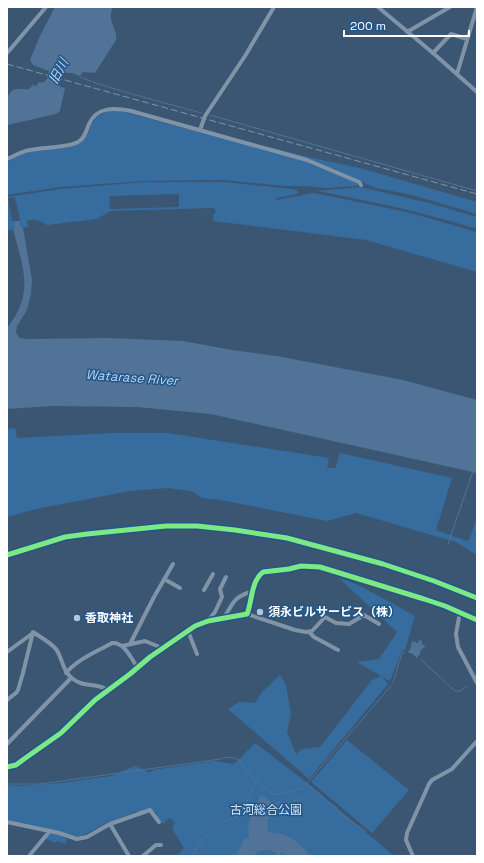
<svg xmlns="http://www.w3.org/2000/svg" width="484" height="863" font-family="'Space Grotesk','Noto Sans JP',sans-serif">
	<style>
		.green { fill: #376c9f; fill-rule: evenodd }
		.water { fill: #517397 }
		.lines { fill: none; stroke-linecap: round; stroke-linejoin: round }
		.stream { stroke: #517397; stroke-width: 1 }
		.street { stroke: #8194a7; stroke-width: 4 }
		.secondary { stroke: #7d90a3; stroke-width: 5.5 }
		.rail { stroke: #8193a5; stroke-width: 1; stroke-dasharray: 7 3; stroke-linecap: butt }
		.cycleway-casing { stroke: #235689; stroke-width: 8 }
		.cycleway { stroke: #7ce984; stroke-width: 5 }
		.poi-dot { fill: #bac4ce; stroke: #235689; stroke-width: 1.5 }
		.labels { text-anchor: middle; stroke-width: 3; stroke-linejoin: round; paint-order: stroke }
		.poi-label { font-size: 12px; font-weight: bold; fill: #fff; stroke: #235689; text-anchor: start }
		.park-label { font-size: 12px; fill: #d3e6f8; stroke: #235689 }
		.water-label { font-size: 13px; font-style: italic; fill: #bad7f1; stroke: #235689 }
	</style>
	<rect width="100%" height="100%" fill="#3a5672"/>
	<!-- green -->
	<path class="green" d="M 112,110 L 124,112 L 303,160 L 357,183 L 359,185 L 355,186 L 327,188 L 305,186 L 285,186 L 224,180 L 144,181 L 60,187 L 7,195 L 7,161 C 15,157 24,152 33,151 C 46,148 65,150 76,145 C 95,138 83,117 112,110 Z
		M 266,146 L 308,157 L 360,168 L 477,202 L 477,214 L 412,195 L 376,188 L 328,168 L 269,148 Z
		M 144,182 L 224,182 L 293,189 L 298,191 L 298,194 L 276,198 L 276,200 L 314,193 L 407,212 L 477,232 L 477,272 L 366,240 L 213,221 L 213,215 L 216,212 L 214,208 L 110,211 L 97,219 L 47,225 L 37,220 L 27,220 L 28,227 L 22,228 L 19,221 L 20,220 L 15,197 L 8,198 L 12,221 L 15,221 L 15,229 L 8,230 L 7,197 L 61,189 ZM 179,194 L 179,207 L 110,209 L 109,196 Z
		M 360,187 L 429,203 L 477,217 L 477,229 C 425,213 371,201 317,191 Z
		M 15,428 L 17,438 L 112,433 L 168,433 L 329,458 L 327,468 L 335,468 L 340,453 L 452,478 L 436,530 L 467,541 L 469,540 L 477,517 L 477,555 L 456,542 L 356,513 L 327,521 L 221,500 L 202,498 L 191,491 L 168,488 L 130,491 L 36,509 L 7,517 L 7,429 Z
		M 340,579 C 349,580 356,585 364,588 C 381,597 398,606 415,616 L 405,650 L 402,651 L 390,681 L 382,677 L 388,684 L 309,779 L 228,709 L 239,702 L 255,703 L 262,692 L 280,675 L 286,685 L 291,714 L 287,732 L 296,754 L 301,749 L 320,747 L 372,680 L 381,676 L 357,662 L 379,659 L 397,632 Z
		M 347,740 L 409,790 L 372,833 L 311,782 Z
		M 255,743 L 305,781 L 394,856 L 177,856 L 184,848 L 172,829 L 175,822 L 169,818 L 163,824 L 156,815 L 156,812 L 135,812 L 107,823 L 80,837 L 7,820 L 7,785 L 20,786 L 60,783 L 111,776 L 135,766 L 150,773 L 152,770 L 214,761 L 234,764 Z
		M 49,833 L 59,835 L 67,839 L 65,844 L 57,841 L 56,843 L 45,839 Z"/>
	<!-- water -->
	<path class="water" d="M 55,7 L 113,7 C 106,23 118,27 116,40 L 95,73 L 83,72 L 80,76 C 72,73 64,69 60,80 C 59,85 59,82 60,87 L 65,88 L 60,111 L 56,114 L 7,125 C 7,115 3,96 13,90 C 17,88 24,90 29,89 L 33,85 L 36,86 L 39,82 L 43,83 L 47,79 L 49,71 L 33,65 L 30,60 L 40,36 Z
		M 15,221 L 19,221 L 22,228 L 23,228 L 32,280 L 31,294 L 27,310 L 17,326 L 16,333 L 20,338 L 27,339 L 110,338 L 183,341 L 232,350 L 277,356 L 403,380 L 477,400 L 477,473 L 211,414 L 137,407 L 53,406 L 7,409 L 7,328 C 35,293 23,268 13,229 L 15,229 Z
		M 419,640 L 422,641 L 422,644 L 426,646 L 420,651 L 421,652 L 417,658 L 411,653 L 409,653 L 408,651 L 410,650 L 412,641 L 418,643 Z
		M 260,796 L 262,796 L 276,805 L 274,814 L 267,821 L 268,824 L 267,829 L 269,832 C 274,834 277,833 282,834 C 292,837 304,847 310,856 L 287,856 L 282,852 L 280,853 L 283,856 C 277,856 276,852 271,850 C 267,848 263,852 258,851 L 254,856 L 236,856 L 244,840 L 249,837 L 249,831 L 248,829 L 250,818 L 249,818 L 254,812 Z"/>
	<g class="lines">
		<!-- stream -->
		<path class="stream" d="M 80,76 C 85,83 185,108 201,113
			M 210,115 L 477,191
			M 448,544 L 473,471
			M 421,660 L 455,691 L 460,691 L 466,687
			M 393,683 L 402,653 L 404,653
			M 223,758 L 231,757 L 241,761 L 248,773 L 256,780
			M 7,784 L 40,784 L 221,759
			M 308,785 L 325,799
			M 330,803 L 337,808 L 339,813 L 366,831
			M 274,804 L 281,802 L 286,804 L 301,798
			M 192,856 L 203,839 L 222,823 L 240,814 L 244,808 L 256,781 L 274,795 L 302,789 L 391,686"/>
		<!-- street -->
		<path class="street" d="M 378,7 L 433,53 L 477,92
			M 407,32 L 450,7
			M 8,52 L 46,7
			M 433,53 L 451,34 L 467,39
			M 457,74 L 477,7
			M 200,130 L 205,116 L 245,56 L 274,7
			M 7,159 C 15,156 22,151 30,150 C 43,147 67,148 78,142 C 85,138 86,131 89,124 C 97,106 115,108 131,111 L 307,160 L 359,182 L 361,185
			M 326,569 L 387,587 L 445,606 L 477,620
			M 164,579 L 180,588
			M 204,590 L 213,574
			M 460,612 L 456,634 L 458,647 L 477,683
			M 247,614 L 295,630 L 306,632 L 312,631 L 325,617 L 336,623 L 349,624 L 364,615 L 379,624
			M 224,618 C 234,601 234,597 253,591
			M 208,621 L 215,612 L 222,597 L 220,589 L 226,577
			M 188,631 L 197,654
			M 33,632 C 40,637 50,642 56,649 C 63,659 62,671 73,679 C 84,688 96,682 108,690
			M 309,632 L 314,637 L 338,650
			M 130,644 L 154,597 L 173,564
			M 122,646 L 145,641 L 162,648
			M 7,652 L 33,633
			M 66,673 C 78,659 96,652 112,643 C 125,642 131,659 138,668
			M 7,700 L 16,693 L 18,690 L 23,673 L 33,632
			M 7,744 L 71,678
			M 7,822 L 59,833 L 77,839 L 87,837 L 110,824 L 129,856
			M 110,824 L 150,810 L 159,822
			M 29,856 L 49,832
			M 143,856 L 156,845 L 161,845
			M 413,856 L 406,840 L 407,833 L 429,784 L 432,780 L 452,769 L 477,741"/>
		<!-- secondary -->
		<path class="secondary" d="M 7,767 L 16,765 L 24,759 L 61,733 L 95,700 L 130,674 L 150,657 L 195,626 L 208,621 L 247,614 L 255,585 L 261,573 L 301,566 L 313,566 L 326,569"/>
		<!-- rail -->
		<path class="rail" d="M 7,64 L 477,194"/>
		<!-- cycleway casing -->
		<g class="cycleway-casing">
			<path id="cycleway" d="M 7,555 L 65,537 L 87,534 L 166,526 L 197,526 L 235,530 L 287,538 L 383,564 L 434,581 L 477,598
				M 7,767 L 16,765 L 24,759 L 61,733 L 95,700 L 130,674 L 150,657 L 195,626 L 208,621 L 247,614 C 252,602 251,581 263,572 L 289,569 L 301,566 L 320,567 L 424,599 L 445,606 L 477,620"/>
		</g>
		<!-- cycleway -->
		<use href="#cycleway" class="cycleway"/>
	</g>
	<!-- markers -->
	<g class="poi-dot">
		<circle cx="260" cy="612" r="4"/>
		<circle cx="77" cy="618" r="4"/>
	</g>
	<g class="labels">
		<!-- poi labels -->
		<g class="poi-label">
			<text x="268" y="616">須永ビルサービス（株）</text>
			<text x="85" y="622">香取神社</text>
		</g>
		<!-- park labels -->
		<g class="park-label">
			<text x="266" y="814">古河総合公園</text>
		</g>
		<!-- water labels -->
		<g class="water-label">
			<text transform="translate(58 71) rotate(-62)" y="5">旧川</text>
			<text transform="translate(132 377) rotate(4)" y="5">Watarase River</text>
		</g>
	</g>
	<!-- border -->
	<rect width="484" height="863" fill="none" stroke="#ffffff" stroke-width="16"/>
	<!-- scale -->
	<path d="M344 30v6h125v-6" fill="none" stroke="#ffffff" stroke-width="2"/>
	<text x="350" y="30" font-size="12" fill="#ffffff" stroke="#235689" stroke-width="3" paint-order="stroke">200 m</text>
</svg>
